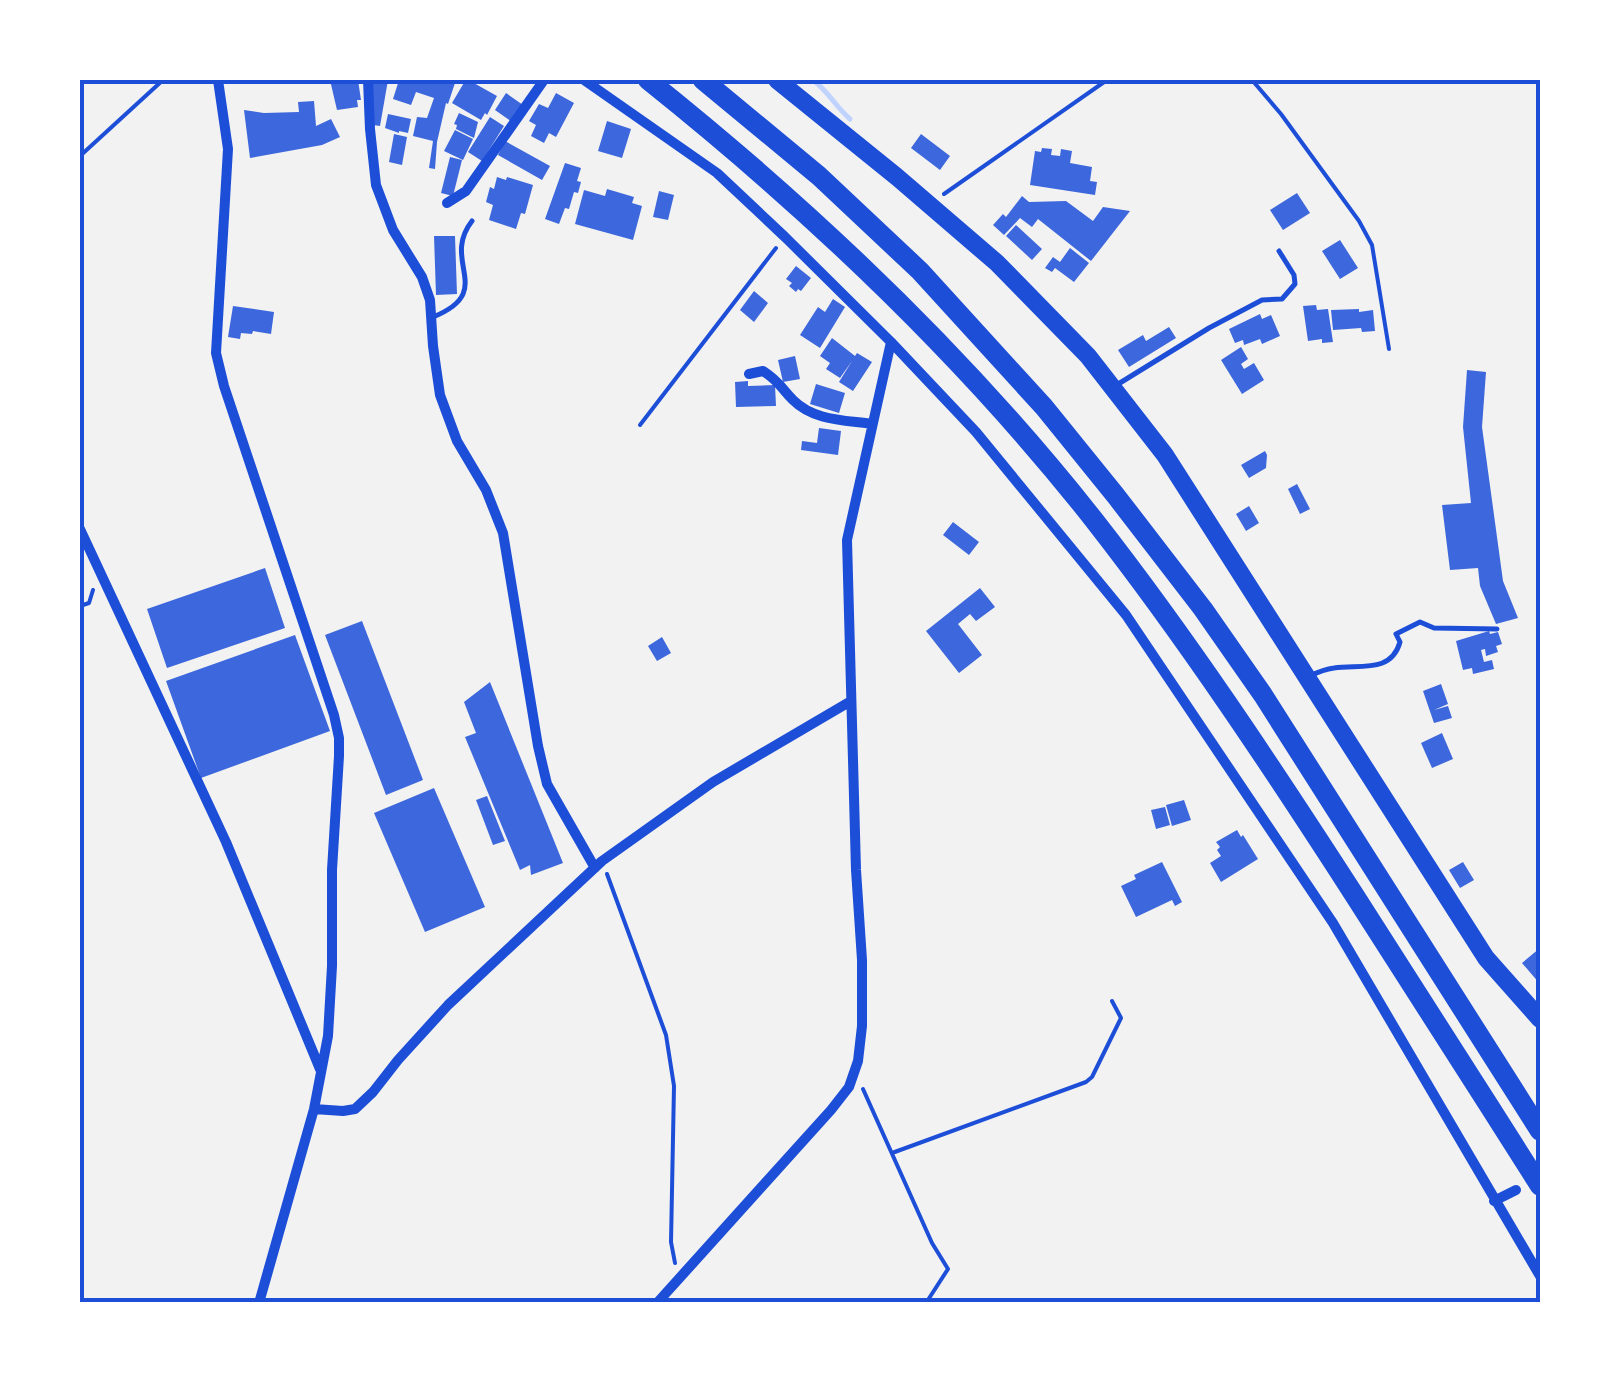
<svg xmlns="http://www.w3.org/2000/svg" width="1620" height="1383" font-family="'Noto Sans',sans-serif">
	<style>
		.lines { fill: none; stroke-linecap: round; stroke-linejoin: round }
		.stream { stroke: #bfd3fe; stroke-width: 5 }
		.building { fill: #3d67dc }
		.path { stroke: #1d4ed8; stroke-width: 4 }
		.service { stroke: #1d4ed8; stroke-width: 5 }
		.minor { stroke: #1d4ed8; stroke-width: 10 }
		.primary { stroke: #1d4ed8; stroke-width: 18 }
		.motorway { stroke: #1d4ed8; stroke-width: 20 }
		.neatline { fill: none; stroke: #1d4ed8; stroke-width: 4 }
	</style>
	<rect width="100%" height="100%" fill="#f2f2f2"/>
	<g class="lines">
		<!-- stream -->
		<path class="stream" d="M 813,80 C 828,91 836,107 850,119"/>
	</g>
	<!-- building -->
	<path class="building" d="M 330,80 L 358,80 L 361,100 L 357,100 L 358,107 L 337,110 Z
		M 373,80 L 388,80 L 380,126 L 373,125 Z
		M 399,80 L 456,80 L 448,104 L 446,103 L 437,142 L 435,169 L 429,168 L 433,141 L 413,136 L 417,117 L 427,118 L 434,98 L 416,92 L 411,105 L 393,99 Z
		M 465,81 L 471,84 L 472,82 L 497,96 L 487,115 L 485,113 L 481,120 L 452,103 Z
		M 506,93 L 523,105 L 512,122 L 495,110 Z
		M 556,93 L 574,103 L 556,137 L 549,133 L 544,143 L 531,136 L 536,125 L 529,121 L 539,104 L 548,108 Z
		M 314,101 L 316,126 L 331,119 L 340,137 L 322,145 L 250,158 L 244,110 L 264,113 L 299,112 L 298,102 Z
		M 459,113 L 478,122 L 474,138 L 456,129 L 457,125 L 454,124 Z
		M 388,114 L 411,119 L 408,133 L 399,131 L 399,133 L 385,128 Z
		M 490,117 L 504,126 L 482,161 L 468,152 Z
		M 607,121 L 631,129 L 622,158 L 598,151 Z
		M 455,130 L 473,139 L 463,160 L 444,151 Z
		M 394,134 L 407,137 L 402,165 L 389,162 Z
		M 921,134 L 950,156 L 940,170 L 911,148 Z
		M 505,141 L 550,166 L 542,180 L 498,155 Z
		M 1042,148 L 1052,149 L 1051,155 L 1060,156 L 1061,149 L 1072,151 L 1070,163 L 1092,167 L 1090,181 L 1097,182 L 1095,195 L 1030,185 L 1035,151 L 1041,152 Z
		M 450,157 L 462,160 L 453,196 L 441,193 Z
		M 565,163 L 581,168 L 577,181 L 581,182 L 578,193 L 574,192 L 569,209 L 565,208 L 559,224 L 545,219 Z
		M 497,177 L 506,180 L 507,177 L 533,185 L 525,214 L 521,213 L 516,229 L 489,220 L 493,205 L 486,202 L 490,187 L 494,189 Z
		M 607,189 L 634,197 L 632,203 L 642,206 L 633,240 L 575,224 L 584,190 L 605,196 Z
		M 659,191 L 674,195 L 668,220 L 653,217 Z
		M 1297,193 L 1310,213 L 1283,230 L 1270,210 Z
		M 1022,196 L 1029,202 L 1066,201 L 1093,221 L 1103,207 L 1130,211 L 1091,261 L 1038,219 L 1032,227 L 1020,218 L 1004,235 L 993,225 L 1003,214 L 1006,217 Z
		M 1016,225 L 1042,249 L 1032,260 L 1006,236 Z
		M 434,236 L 455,236 L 457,294 L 436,295 Z
		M 1340,240 L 1358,268 L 1340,279 L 1322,251 Z
		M 1070,248 L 1089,263 L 1074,282 L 1055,268 L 1052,272 L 1045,268 L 1053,257 L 1060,262 Z
		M 796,266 L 811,278 L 801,291 L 798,289 L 796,292 L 789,286 L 792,283 L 786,279 Z
		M 754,291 L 768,303 L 754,322 L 740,310 Z
		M 833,299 L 845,307 L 820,348 L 800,335 L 818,307 L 825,312 Z
		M 1316,305 L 1317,310 L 1328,309 L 1333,342 L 1322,343 L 1322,339 L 1308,341 L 1303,306 Z
		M 233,306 L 274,312 L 271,334 L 253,331 L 252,334 L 241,333 L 240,339 L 228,337 Z
		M 1359,309 L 1359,312 L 1373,310 L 1375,331 L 1362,332 L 1361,328 L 1333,330 L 1331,310 Z
		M 1260,314 L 1262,319 L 1271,315 L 1280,336 L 1262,344 L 1260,339 L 1244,345 L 1243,340 L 1235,343 L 1229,329 Z
		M 1169,327 L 1176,338 L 1129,367 L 1118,350 L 1143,335 L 1146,341 Z
		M 832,338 L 855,356 L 857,353 L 872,362 L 853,391 L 839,382 L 852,361 L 840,378 L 826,369 L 830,363 L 820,356 Z
		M 1241,347 L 1248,359 L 1241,364 L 1244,369 L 1254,363 L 1264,380 L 1242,394 L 1221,360 Z
		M 795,356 L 800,379 L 783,382 L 778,360 Z
		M 1467,370 L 1486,372 L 1482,427 L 1503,581 L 1518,618 L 1496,624 L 1480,586 L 1478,568 L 1450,570 L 1442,505 L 1471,503 L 1463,427 Z
		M 748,381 L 748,386 L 775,385 L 776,406 L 736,407 L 735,382 Z
		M 816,384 L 845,393 L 839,413 L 810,404 Z
		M 819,428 L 841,431 L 838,455 L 801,450 L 802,441 L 817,443 Z
		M 1265,451 L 1267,455 L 1266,468 L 1249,478 L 1241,465 Z
		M 1297,484 L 1310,509 L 1300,514 L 1288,489 Z
		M 1249,506 L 1259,523 L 1246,531 L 1236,514 Z
		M 953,522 L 979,542 L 969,555 L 943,535 Z
		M 265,568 L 285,628 L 167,668 L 147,609 Z
		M 980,588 L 995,607 L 976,621 L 970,614 L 958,624 L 982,655 L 959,673 L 926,631 Z
		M 362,621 L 423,780 L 386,795 L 325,635 Z
		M 1489,631 L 1490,634 L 1498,632 L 1502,644 L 1496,646 L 1498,652 L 1486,656 L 1485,649 L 1481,650 L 1484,662 L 1492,660 L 1494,669 L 1473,674 L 1472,668 L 1463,670 L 1456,641 Z
		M 295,635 L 330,731 L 201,778 L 166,681 Z
		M 662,637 L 671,653 L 657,661 L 648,646 Z
		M 490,682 L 563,863 L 531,875 L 530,865 L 520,870 L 465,737 L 476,733 L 464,702 Z
		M 1441,684 L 1448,704 L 1434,710 L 1448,706 L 1452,718 L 1434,723 L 1423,691 Z
		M 1442,733 L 1453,759 L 1432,768 L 1421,743 Z
		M 434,788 L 485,907 L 425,932 L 374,813 Z
		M 487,796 L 505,841 L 493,845 L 476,800 Z
		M 1184,800 L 1191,820 L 1172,826 L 1166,805 Z
		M 1165,807 L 1170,825 L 1156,829 L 1151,810 Z
		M 1237,830 L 1241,837 L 1243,835 L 1258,859 L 1221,882 L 1210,863 L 1221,856 L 1217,850 L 1220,847 L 1216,842 Z
		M 1162,862 L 1182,902 L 1175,906 L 1172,900 L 1136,917 L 1121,886 L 1136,879 L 1134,875 Z
		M 1463,862 L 1474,880 L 1460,888 L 1449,870 Z
		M 1540,948 L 1540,984 L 1522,963 Z"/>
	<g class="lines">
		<!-- path -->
		<path class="path" d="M 1252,80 L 1281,114 L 1359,221 L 1372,245 L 1389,349
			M 80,156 L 163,80
			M 944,194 L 1107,80
			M 640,425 L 776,248
			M 80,606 L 89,603 L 93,590
			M 607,874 L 666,1035 L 674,1086 L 671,1242 L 675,1263
			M 863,1089 L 932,1243 L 948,1269 L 926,1303
			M 892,1153 L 1086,1082 L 1092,1077 L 1121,1018 L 1112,1001"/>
		<!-- service -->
		<path class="service" d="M 433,317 C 497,291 440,262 472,221
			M 1115,386 L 1209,328 L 1262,300 L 1282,299 L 1295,284 L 1294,275 L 1279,251
			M 1310,676 C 1318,672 1325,669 1334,668 C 1359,664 1391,674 1400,642 L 1396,634 L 1420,622 L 1434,628 L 1497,629"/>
		<!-- minor -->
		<path class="minor" d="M 218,80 L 228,149 L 216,353 L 224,386 L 334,715 L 339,738 L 339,756 L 332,870 L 332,966 L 328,1036 L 314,1109 L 259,1303
			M 368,80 L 370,129 L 376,185 L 393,230 L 422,277 L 430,300 L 433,346 L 440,395 L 457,441 L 486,490 L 503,533 L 538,746 L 547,784 L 595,868
			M 584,80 L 717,173 L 785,237 L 891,342 L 976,432 L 1126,615 L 1333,923 L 1540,1276
			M 447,203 L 466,191 L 544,80
			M 749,374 L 763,371 C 780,382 781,388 793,400 C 814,421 845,420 872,424
			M 80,529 L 226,842 L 320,1069
			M 314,1109 L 343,1111 L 355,1109 L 373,1092 L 398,1060 L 448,1005 L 602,861 L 713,782 L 851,701
			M 1494,1201 L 1516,1190
			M 657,1303 L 831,1110 L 849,1087 L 858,1061 L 862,1026 L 862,960 L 856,870 L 847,540 L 891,342"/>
		<!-- primary -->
		<path class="primary" d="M 777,80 L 897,177 L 997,263 L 1088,356 L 1165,455 L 1486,958 L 1540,1019"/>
		<!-- motorway -->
		<path class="motorway" d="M 648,80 C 812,211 964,355 1094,520 C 1187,639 1271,766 1353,893 C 1415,990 1478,1088 1540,1186
			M 703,80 L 819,176 L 920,271 L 1044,407 L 1116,496 L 1203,609 L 1263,695 L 1540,1131"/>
	</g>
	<!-- border -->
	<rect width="1620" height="1383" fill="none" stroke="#ffffff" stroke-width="165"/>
	<rect x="82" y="82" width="1456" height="1218" class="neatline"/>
</svg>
